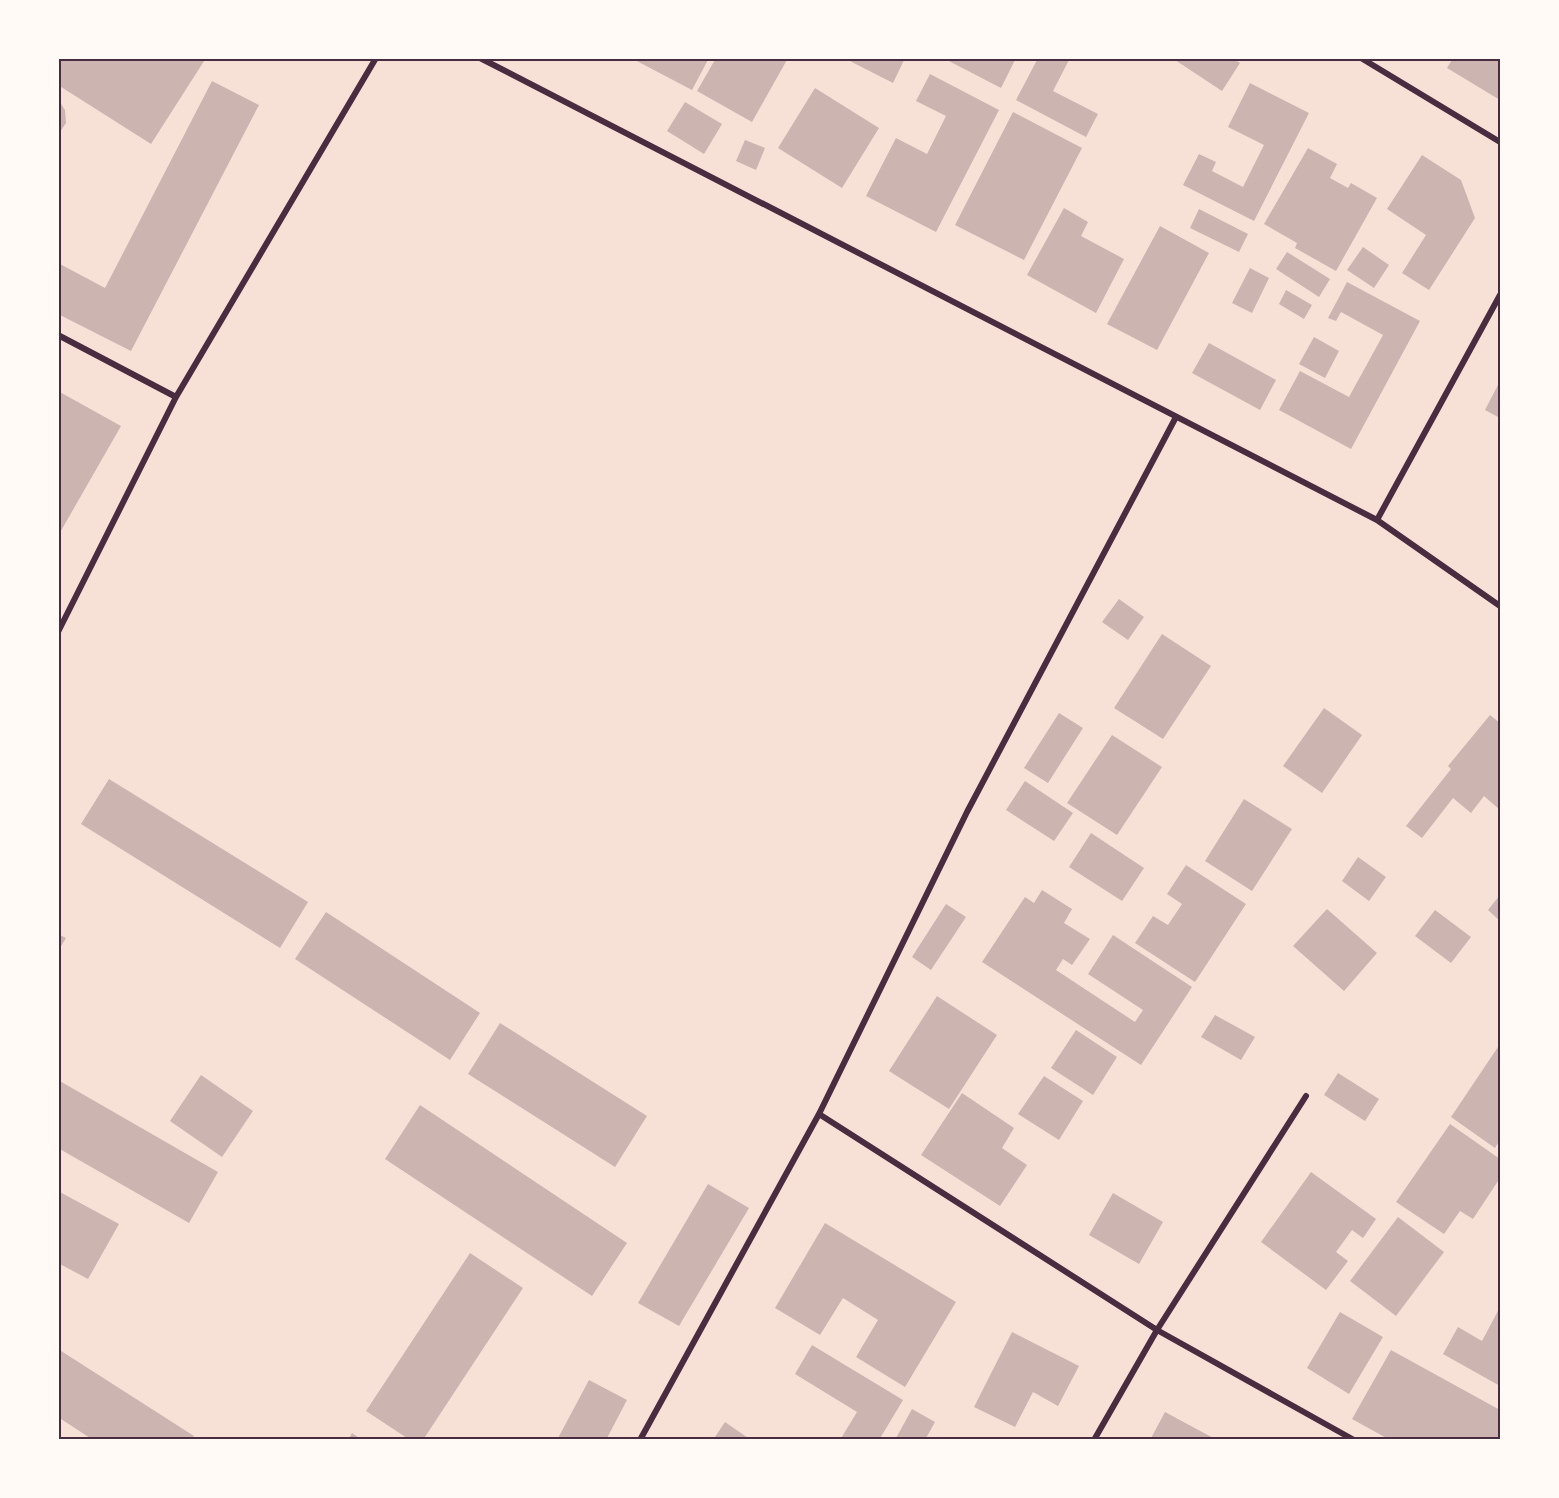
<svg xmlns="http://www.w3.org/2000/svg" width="1559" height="1498" font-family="'DejaVu Sans',sans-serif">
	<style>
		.building { fill: #ccb4b1 }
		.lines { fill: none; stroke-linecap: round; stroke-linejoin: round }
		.minor { stroke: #4a2c40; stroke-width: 6 }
		.neatline { fill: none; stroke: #4a2c40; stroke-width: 2 }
	</style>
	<rect width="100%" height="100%" fill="#f7e1d7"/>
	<!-- building -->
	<path class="building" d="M 58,58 L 206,58 L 151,144 L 58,85 Z
		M 631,58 L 709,58 L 692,90 Z
		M 716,58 L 788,58 L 752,122 L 697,91 Z
		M 844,58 L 905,58 L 893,83 Z
		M 943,58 L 1016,58 L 1001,88 Z
		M 1038,58 L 1070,58 L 1053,91 L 1098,114 L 1086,137 L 1016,100 Z
		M 1172,58 L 1232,58 L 1240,63 L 1222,91 Z
		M 1453,58 L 1500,58 L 1500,100 L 1447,68 Z
		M 930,74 L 999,110 L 936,232 L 866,196 L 896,138 L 927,154 L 946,116 L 916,101 Z
		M 212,81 L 259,105 L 131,351 L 58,314 L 58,263 L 105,288 Z
		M 1250,83 L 1309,113 L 1254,221 L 1183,185 L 1199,154 L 1216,162 L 1212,171 L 1243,187 L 1264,145 L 1228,127 Z
		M 815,88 L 879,128 L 842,188 L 778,148 Z
		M 58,99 L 65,110 L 66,123 L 58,135 Z
		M 685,102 L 722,124 L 704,154 L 667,131 Z
		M 1013,112 L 1082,148 L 1024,260 L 955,225 Z
		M 745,140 L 765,148 L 756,170 L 736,161 Z
		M 1308,148 L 1337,164 L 1330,178 L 1348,188 L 1351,183 L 1377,198 L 1336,271 L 1295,248 L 1297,243 L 1264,224 Z
		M 1422,155 L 1461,180 L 1475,218 L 1429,290 L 1402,273 L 1426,235 L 1387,209 Z
		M 1064,208 L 1088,222 L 1081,236 L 1124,259 L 1096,313 L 1027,275 Z
		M 1199,209 L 1248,234 L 1239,252 L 1190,228 Z
		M 1160,226 L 1209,253 L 1157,350 L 1107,324 Z
		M 1363,247 L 1389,265 L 1374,288 L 1347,270 Z
		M 1287,252 L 1330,279 L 1319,297 L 1276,269 Z
		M 1250,268 L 1269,278 L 1252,313 L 1232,303 Z
		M 1347,282 L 1420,321 L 1351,449 L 1279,410 L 1300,371 L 1349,397 L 1383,335 L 1341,312 L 1336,321 L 1328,318 Z
		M 1286,290 L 1312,305 L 1304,319 L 1279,304 Z
		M 1314,337 L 1339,351 L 1325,378 L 1299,364 Z
		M 1209,343 L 1276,380 L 1260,410 L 1192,373 Z
		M 1500,381 L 1500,418 L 1485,410 Z
		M 58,391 L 121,426 L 58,536 Z
		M 1119,599 L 1144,617 L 1128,640 L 1102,622 Z
		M 1162,634 L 1211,666 L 1163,739 L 1114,708 Z
		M 1324,708 L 1362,735 L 1322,793 L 1283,766 Z
		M 1059,713 L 1083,728 L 1048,783 L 1024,768 Z
		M 1490,715 L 1500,723 L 1500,810 L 1484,796 L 1471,813 L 1453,798 L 1422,838 L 1406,826 L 1451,769 L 1448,766 Z
		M 1112,735 L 1162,767 L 1117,835 L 1067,803 Z
		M 109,779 L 308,902 L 280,948 L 81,824 Z
		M 1025,781 L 1073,813 L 1054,841 L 1006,810 Z
		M 1244,799 L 1292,829 L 1252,891 L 1205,861 Z
		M 1091,833 L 1144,868 L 1122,901 L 1069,867 Z
		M 1358,857 L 1386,877 L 1369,901 L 1342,881 Z
		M 1186,865 L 1246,904 L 1195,982 L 1135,943 L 1153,916 L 1168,925 L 1182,904 L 1167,894 Z
		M 1042,890 L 1072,909 L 1064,923 L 1090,939 L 1072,965 L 1063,959 L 1056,970 L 1135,1022 L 1143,1010 L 1088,974 L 1113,935 L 1192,987 L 1141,1065 L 982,962 L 1025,897 L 1034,903 Z
		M 1500,895 L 1500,921 L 1488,910 Z
		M 946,904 L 966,917 L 931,970 L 912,957 Z
		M 1327,909 L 1377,953 L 1344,991 L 1293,946 Z
		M 1435,910 L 1471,937 L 1451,963 L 1415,936 Z
		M 326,912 L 480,1013 L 450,1060 L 295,959 Z
		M 58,934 L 66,938 L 58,951 Z
		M 937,996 L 997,1035 L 949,1109 L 889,1071 Z
		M 1215,1015 L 1255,1037 L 1241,1060 L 1201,1037 Z
		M 500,1023 L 647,1116 L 615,1167 L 468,1074 Z
		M 1076,1030 L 1117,1057 L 1093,1095 L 1051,1068 Z
		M 1500,1044 L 1500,1140 L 1495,1148 L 1451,1117 Z
		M 1338,1073 L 1379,1099 L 1365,1121 L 1324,1095 Z
		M 201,1075 L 253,1111 L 222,1157 L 170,1121 Z
		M 1044,1076 L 1083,1101 L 1059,1140 L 1018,1114 Z
		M 58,1080 L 218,1172 L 189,1223 L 58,1148 Z
		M 962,1093 L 1014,1128 L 1002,1148 L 1027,1165 L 1000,1206 L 921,1155 Z
		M 420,1105 L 627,1243 L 592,1296 L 385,1159 Z
		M 1450,1124 L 1500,1159 L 1500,1178 L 1473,1219 L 1460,1211 L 1444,1234 L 1396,1202 Z
		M 1311,1172 L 1376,1219 L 1363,1238 L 1352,1230 L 1336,1252 L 1348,1261 L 1326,1290 L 1261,1242 Z
		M 708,1184 L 749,1208 L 679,1326 L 638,1303 Z
		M 58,1191 L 119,1224 L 88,1279 L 58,1263 Z
		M 1113,1193 L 1163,1222 L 1139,1264 L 1089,1235 Z
		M 1398,1217 L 1444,1252 L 1396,1316 L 1350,1281 Z
		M 825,1223 L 956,1302 L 905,1387 L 856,1357 L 878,1320 L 843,1298 L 820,1335 L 775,1308 Z
		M 470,1253 L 523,1288 L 423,1440 L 410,1440 L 366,1411 Z
		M 1500,1307 L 1500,1386 L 1443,1354 L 1458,1327 L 1482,1341 Z
		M 1340,1312 L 1383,1337 L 1349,1394 L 1307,1368 Z
		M 1012,1332 L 1079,1366 L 1058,1406 L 1033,1392 L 1015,1427 L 974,1407 Z
		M 812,1345 L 903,1400 L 879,1440 L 840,1440 L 857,1412 L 795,1374 Z
		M 58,1349 L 194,1436 L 191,1440 L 93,1440 L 58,1417 Z
		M 1391,1350 L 1500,1410 L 1500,1440 L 1390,1440 L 1352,1419 Z
		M 589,1380 L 627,1400 L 606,1440 L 557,1440 Z
		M 912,1409 L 935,1422 L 925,1440 L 895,1440 Z
		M 1165,1412 L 1217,1440 L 1150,1440 Z
		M 725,1422 L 751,1440 L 713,1440 Z
		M 352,1433 L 362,1440 L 348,1440 Z"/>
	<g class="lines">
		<!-- minor -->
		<path class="minor" d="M 480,58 L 1377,520 L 1500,606
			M 1361,58 L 1500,142
			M 58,335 L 176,397
			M 1377,520 L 1500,295
			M 58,632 L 176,397 L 376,58
			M 819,1114 L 1157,1330 L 1354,1440
			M 640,1440 L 819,1114 L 967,812 L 1176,417
			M 1094,1440 L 1157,1330 L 1306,1096"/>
	</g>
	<!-- border -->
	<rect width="1559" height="1498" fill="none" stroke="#fffaf5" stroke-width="120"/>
	<rect x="60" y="60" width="1439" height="1378" class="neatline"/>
</svg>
